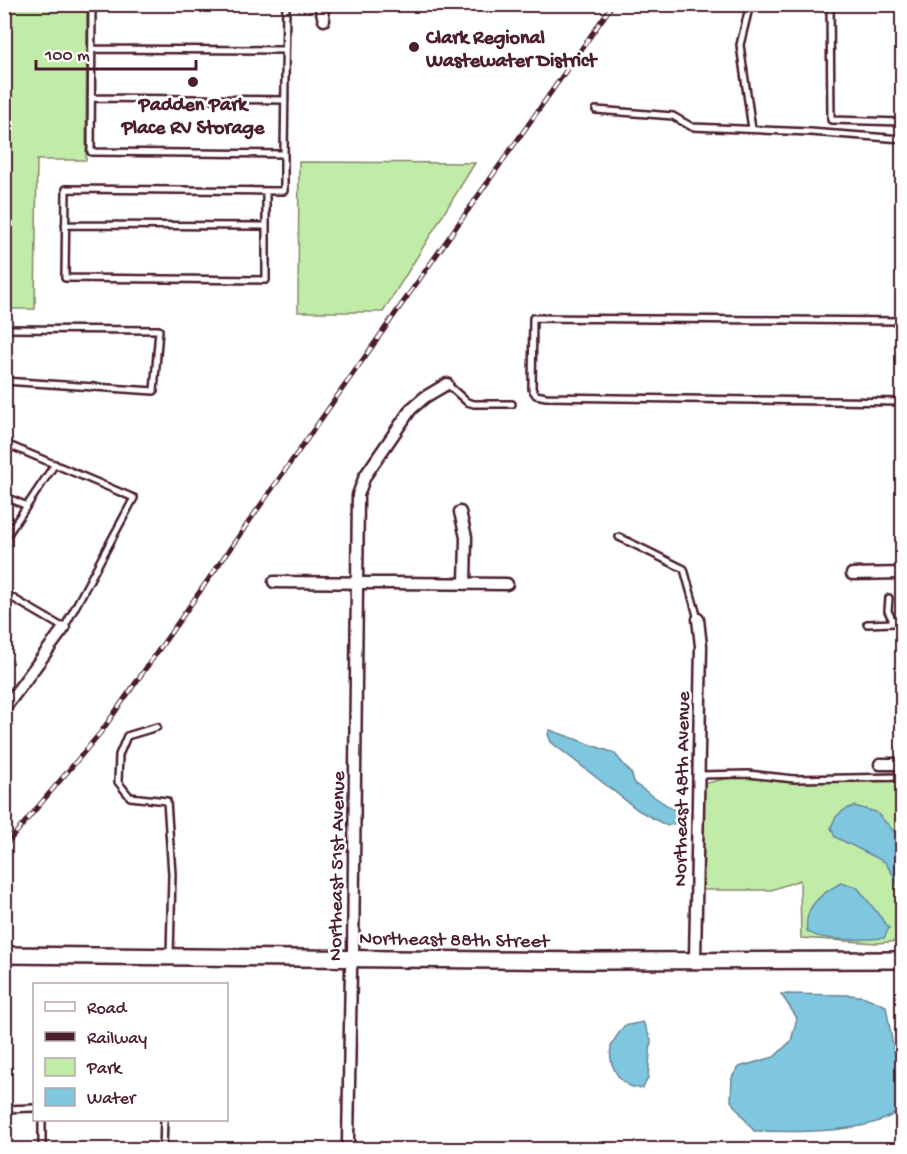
<svg xmlns="http://www.w3.org/2000/svg" width="907" height="1154" font-family="'Gochi Hand',sans-serif">
	<style>
		.green { fill: #c1eca8; stroke: #86866a; stroke-width: 1.5 }
		.water { fill: #7ec7df; stroke: #698497; stroke-width: 1.5 }
		.lines { fill: none; stroke-linecap: round; stroke-linejoin: round }
		.service-casing { stroke: #4a1f2b; stroke-width: 10 }
		.minor-casing { stroke: #4a1f2b; stroke-width: 15 }
		.secondary-casing { stroke: #4a1f2b; stroke-width: 20 }
		.service { stroke: #fff; stroke-width: 5 }
		.minor { stroke: #fff; stroke-width: 10 }
		.secondary { stroke: #fff; stroke-width: 15 }
		.rail-casing { stroke: #4a1f2b; stroke-width: 5 }
		.rail { stroke: #fff; stroke-width: 3; stroke-dasharray: 9; stroke-linecap: butt }
		.poi-dot { fill: #4a1f2b; stroke: #fff; stroke-width: 2 }
		.labels { text-anchor: middle; stroke-width: 5; stroke-linejoin: round; paint-order: stroke }
		.poi-label { font-size: 20px; font-weight: bold; fill: #4a1f2b; stroke: #fff; text-anchor: start }
		.street-label { font-size: 20px; fill: #4a1f2b; stroke: #fff }
	</style>
	<rect width="100%" height="100%" fill="#fff"/>
	<filter id="ink" filterUnits="userSpaceOnUse"><feTurbulence type="fractalNoise" baseFrequency=".0167" numOctaves="2"/><feDisplacementMap in="SourceGraphic" scale="12" xChannelSelector="R" yChannelSelector="G"/><feConvolveMatrix kernelMatrix="1 2 1 2 8 2 1 2 1" color-interpolation-filters="sRGB"/></filter>
	<g filter="url(#ink)">
		<!-- green -->
		<path class="green" d="M 4,5 L 87,5 L 86,160 L 37,160 L 35,309 L 5,309 Z
			M 299,162 L 475,163 L 383,312 L 298,312 Z
			M 757,776 L 795,783 L 900,780 L 902,783 L 902,941 L 877,943 L 801,938 L 800,880 L 771,890 L 703,890 L 703,784 L 733,777 Z"/>
		<!-- water -->
		<path class="water" d="M 550,730 L 614,753 L 631,773 L 635,784 L 674,810 L 678,815 L 676,823 L 667,826 L 638,810 L 551,742 L 548,734 Z
			M 854,806 L 876,812 L 902,840 L 902,896 L 900,894 L 896,879 L 885,862 L 835,837 L 831,828 C 835,815 840,811 854,806 Z
			M 841,883 L 857,887 L 889,928 L 884,938 C 864,939 823,943 807,931 C 803,907 822,893 841,883 Z
			M 781,994 L 851,995 L 865,997 L 886,1006 L 894,1052 L 902,1059 L 902,1107 C 879,1135 789,1132 754,1131 L 731,1101 L 732,1077 L 739,1067 L 774,1057 L 791,1041 L 797,1018 Z
			M 643,1022 L 651,1040 L 648,1078 L 643,1088 C 621,1090 608,1066 611,1047 C 613,1040 620,1032 624,1026 Z"/>
		<g class="lines">
			<!-- service casing -->
			<g class="service-casing">
				<path id="service" d="M 92,4 L 91,152 L 284,154 L 286,4
					M 750,4 L 740,45 L 752,129
					M 830,4 L 831,120 L 902,122
					M 92,49 L 285,50
					M 91,98 L 285,100
					M 596,110 L 673,116 L 692,127 L 810,132 L 902,139
					M 266,191 L 266,280 L 65,278 L 66,189 L 284,191 L 284,154
					M 65,225 L 266,226
					M 902,321 L 533,318 L 532,389 L 536,395 L 546,397 L 902,402
					M 4,329 L 159,330 L 154,391 L 4,381
					M 447,384 L 467,402 L 474,404 L 512,404
					M 4,443 L 134,498 L 64,628 L 4,593
					M 4,496 L 27,506
					M 619,537 L 684,569 L 698,619
					M 4,540 L 55,464
					M 889,598 L 888,611 L 894,623 L 902,623
					M 867,624 L 894,623
					M 157,727 L 127,736 L 119,755 L 118,782 L 130,797 L 167,801 L 172,874 L 170,955
					M 698,775 L 748,774 L 794,779 L 902,777
					M 4,1109 L 34,1108
					M 42,1150 L 42,1120
					M 163,1150 L 164,1120"/>
			</g>
			<!-- minor casing -->
			<g class="minor-casing">
				<path id="minor" d="M 320,4 L 324,20
					M 460,512 L 466,537 L 465,584
					M 852,574 L 902,573
					M 274,582 L 507,584
					M 4,709 L 64,628
					M 880,764 L 902,764
					M 695,959 L 701,646 L 698,619
					M 351,1150 L 348,1142 L 351,969 L 353,958 L 358,495 L 365,476 L 411,409 L 425,397 L 447,384"/>
			</g>
			<!-- secondary casing -->
			<g class="secondary-casing">
				<path id="secondary" d="M 4,955 L 589,961 L 902,960"/>
			</g>
			<!-- service -->
			<use href="#service" class="service"/>
			<!-- minor -->
			<use href="#minor" class="minor"/>
			<!-- secondary -->
			<use href="#secondary" class="secondary"/>
			<!-- rail casing -->
			<g class="rail-casing">
				<path id="rail" d="M 4,847 L 101,732 L 613,4"/>
			</g>
			<!-- rail -->
			<use href="#rail" class="rail"/>
		</g>
	</g>
	<!-- markers -->
	<g class="poi-dot">
		<circle cx="414" cy="47" r="6"/>
		<circle cx="193" cy="82" r="6"/>
	</g>
	<g class="labels">
		<!-- poi labels -->
		<g class="poi-label">
			<text x="426" y="43">Clark Regional<tspan x="426" dy="23">Wastewater District</tspan></text>
			<text x="193" y="110" text-anchor="middle">Padden Park<tspan x="193" dy="23">Place RV Storage</tspan></text>
		</g>
		<!-- street labels -->
		<g class="street-label">
			<text transform="translate(680 789) rotate(-89)" y="7">Northeast 48th Avenue</text>
			<text transform="translate(335 866) rotate(-89)" y="7">Northeast 51st Avenue</text>
			<text transform="translate(454 938) rotate(1)" y="7">Northeast 88th Street</text>
		</g>
	</g>
	<!-- margin -->
	<rect width="907" height="1154" fill="none" stroke="#fff" stroke-width="24"/>
	<rect x="12" y="12" width="883" height="1130" fill="none" stroke="#4a1f2b" stroke-width="2" filter="url(#ink)"/>
	<!-- legend -->
	<rect x="33" y="983" width="195" height="138" fill="#ffffff" stroke="#b7a5aa" stroke-width="1.5"/>
	<rect x="45" y="1002" width="30" height="9" fill="#ffffff" stroke="#b7a5aa" stroke-width="1.5"/>
	<text x="87" y="1013" font-size="18" fill="#4a1f2b">Road</text>
	<rect x="45" y="1032" width="30" height="9" fill="#4a1f2b" stroke="#b7a5aa" stroke-width="1.5"/>
	<text x="87" y="1043" font-size="18" fill="#4a1f2b">Railway</text>
	<rect x="45" y="1058" width="30" height="18" fill="#c1eca8" stroke="#b7a5aa" stroke-width="1.5"/>
	<text x="87" y="1073" font-size="18" fill="#4a1f2b">Park</text>
	<rect x="45" y="1088" width="30" height="18" fill="#7ec7df" stroke="#b7a5aa" stroke-width="1.5"/>
	<text x="87" y="1103" font-size="18" fill="#4a1f2b">Water</text>
	<!-- scale -->
	<path d="M36 60v9h160v-9" fill="none" stroke="#4a1f2b" stroke-width="3"/>
	<text x="45" y="60" font-size="18" fill="#4a1f2b" stroke="#ffffff" stroke-width="4.5" paint-order="stroke">100 m</text>
</svg>
